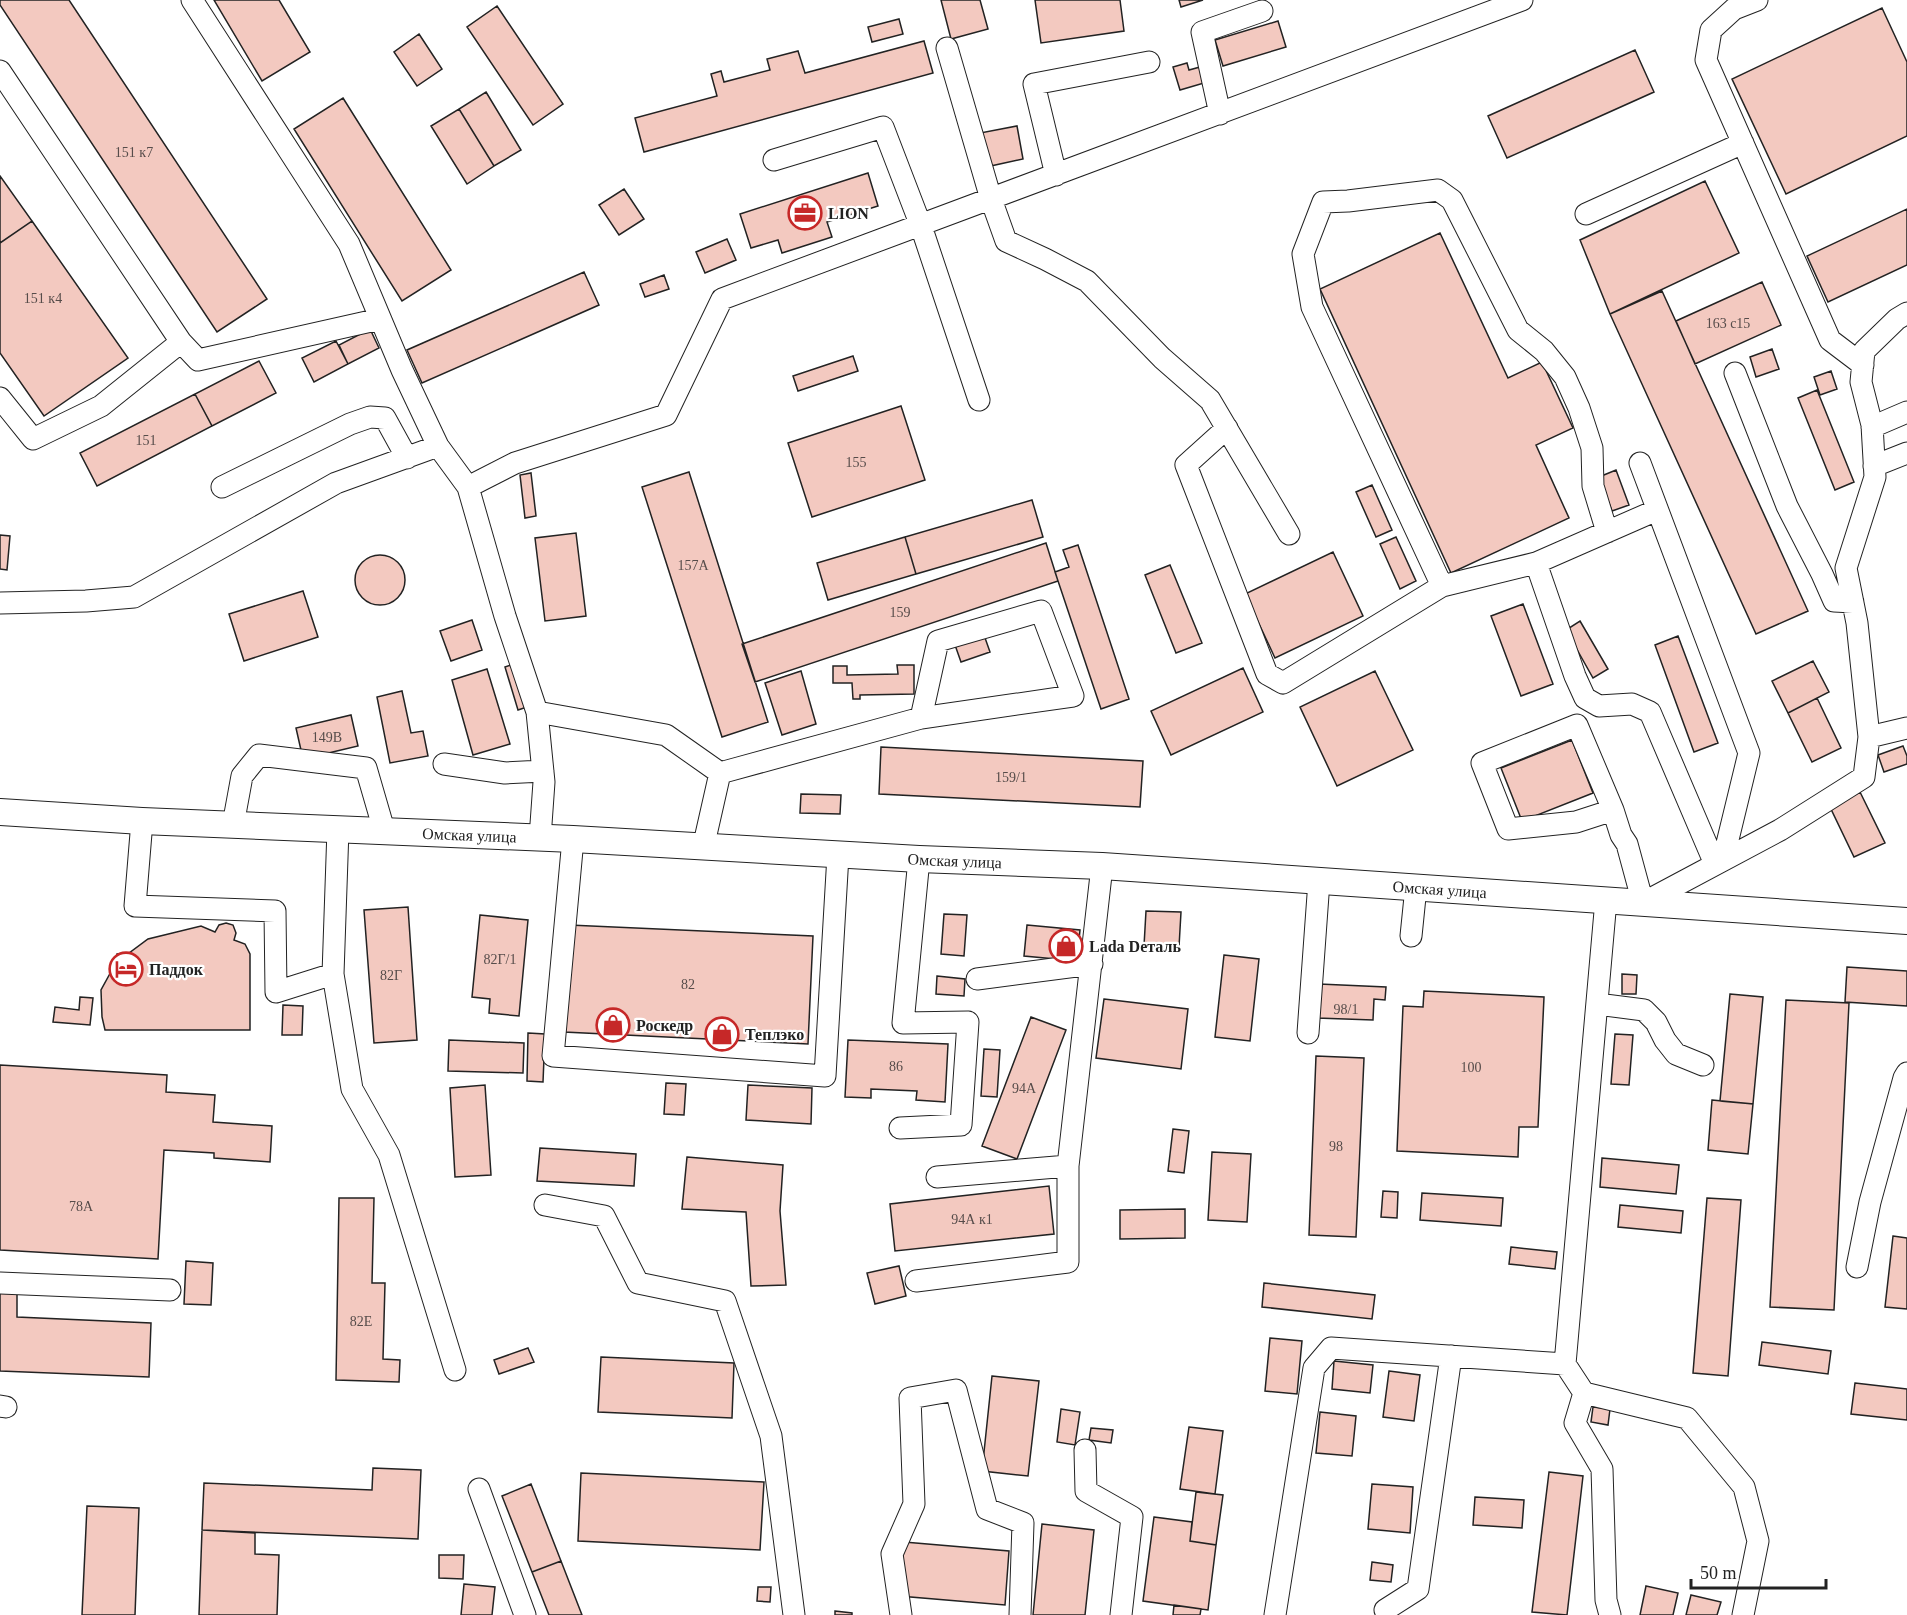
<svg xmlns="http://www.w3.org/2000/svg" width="1907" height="1615" font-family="Georgia,serif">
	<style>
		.building { fill: #f3c9c0; stroke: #222; stroke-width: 1.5 }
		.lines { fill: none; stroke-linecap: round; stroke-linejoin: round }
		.minor-casing { stroke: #222; stroke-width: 23 }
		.major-casing { stroke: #222; stroke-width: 28 }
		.minor { stroke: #fff; stroke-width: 21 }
		.major { stroke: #fff; stroke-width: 26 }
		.labels { text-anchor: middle; stroke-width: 4.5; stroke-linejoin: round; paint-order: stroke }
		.number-label { font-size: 14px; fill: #564c4a }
		.poi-label { font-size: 16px; font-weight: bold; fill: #222; stroke: #fff; text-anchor: start }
		.street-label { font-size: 16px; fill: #222; stroke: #fff }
	</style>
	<rect width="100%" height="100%" fill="#fff"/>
	<!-- building -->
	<path class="building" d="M 0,0 L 69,0 L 267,299 L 217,332 L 0,5 Z
		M 214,0 L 279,0 L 310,52 L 262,81 Z
		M 941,0 L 980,0 L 988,29 L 951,39 Z
		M 1035,0 L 1120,0 L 1124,31 L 1041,43 Z
		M 1179,0 L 1203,0 L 1181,7 Z
		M 497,6 L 563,104 L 533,125 L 467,27 Z
		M 1882,8 L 1907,62 L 1907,136 L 1786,194 L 1732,79 Z
		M 899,19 L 903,34 L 872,42 L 868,27 Z
		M 1278,21 L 1286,47 L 1223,66 L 1215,40 Z
		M 419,34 L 442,69 L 417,86 L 394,52 Z
		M 924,41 L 933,73 L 644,152 L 635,118 L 717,96 L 711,74 L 721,71 L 724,82 L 770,70 L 767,59 L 798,51 L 805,73 Z
		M 1635,50 L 1654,92 L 1507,158 L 1488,116 Z
		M 1187,63 L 1189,70 L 1200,67 L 1204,83 L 1180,90 L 1173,67 Z
		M 486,92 L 521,150 L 494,166 L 459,109 Z
		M 343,98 L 451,270 L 402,301 L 294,129 Z
		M 459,109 L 494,166 L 467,184 L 431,126 Z
		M 1017,126 L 1023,159 L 986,167 L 980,133 Z
		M 868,173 L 878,206 L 827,222 L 832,237 L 782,253 L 778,240 L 751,248 L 740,214 Z
		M 0,176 L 32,221 L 0,243 Z
		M 1705,181 L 1739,253 L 1610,314 L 1580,240 Z
		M 624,189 L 644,219 L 619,235 L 599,205 Z
		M 1907,209 L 1907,265 L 1828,302 L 1807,256 Z
		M 32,221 L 128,358 L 44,416 L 0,353 L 0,243 Z
		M 1440,233 L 1508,378 L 1542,362 L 1573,428 L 1536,445 L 1569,518 L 1451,573 L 1320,289 Z
		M 727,239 L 736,260 L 705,273 L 696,252 Z
		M 584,272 L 599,305 L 422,383 L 407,350 Z
		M 664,275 L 669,289 L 645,297 L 640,284 Z
		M 1762,282 L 1781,325 L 1695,364 L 1676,321 Z
		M 1662,291 L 1808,611 L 1756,634 L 1610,314 Z
		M 370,329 L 379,348 L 348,364 L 339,345 Z
		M 336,341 L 348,364 L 314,382 L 302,358 Z
		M 1772,349 L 1779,369 L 1756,377 L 1750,357 Z
		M 853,356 L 858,371 L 798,391 L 793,376 Z
		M 259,361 L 276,393 L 212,426 L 195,394 Z
		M 1831,371 L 1837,389 L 1820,395 L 1814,377 Z
		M 1817,390 L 1854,482 L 1835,490 L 1798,398 Z
		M 195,394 L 212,426 L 97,486 L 80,453 Z
		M 901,406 L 925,480 L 812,517 L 788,443 Z
		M 1616,470 L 1629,505 L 1612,511 L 1599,477 Z
		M 689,472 L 768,722 L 722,737 L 642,487 Z
		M 531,473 L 536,516 L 525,518 L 520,475 Z
		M 1372,485 L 1392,530 L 1376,537 L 1356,492 Z
		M 1032,500 L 1043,537 L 916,574 L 905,537 Z
		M 576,533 L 586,616 L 545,621 L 535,538 Z
		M 0,535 L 10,536 L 7,570 L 0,569 Z
		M 905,537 L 916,574 L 828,600 L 817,563 Z
		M 1396,537 L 1416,581 L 1400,589 L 1380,544 Z
		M 1046,543 L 1058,581 L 755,682 L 742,644 Z
		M 1078,545 L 1129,699 L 1101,709 L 1055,572 L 1069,567 L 1063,550 Z
		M 1333,552 L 1363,616 L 1275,658 L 1245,594 Z
		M355 580a25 25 0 1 1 50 0a25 25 0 1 1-50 0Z
		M 1170,565 L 1202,643 L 1176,653 L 1145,575 Z
		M 303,591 L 318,637 L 244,661 L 229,614 Z
		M 1523,604 L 1553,684 L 1521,696 L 1491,616 Z
		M 472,620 L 482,650 L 451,661 L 440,631 Z
		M 1580,621 L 1608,669 L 1593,678 L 1566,630 Z
		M 984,635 L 990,652 L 961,662 L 955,645 Z
		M 1678,636 L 1718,743 L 1694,752 L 1655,645 Z
		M 1813,661 L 1829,692 L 1788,713 L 1772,681 Z
		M 514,664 L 527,707 L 518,710 L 505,667 Z
		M 897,665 L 914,665 L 914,694 L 860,695 L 860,699 L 853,699 L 852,683 L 833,683 L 833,666 L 847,666 L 847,675 L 898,674 Z
		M 1243,668 L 1263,712 L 1171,755 L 1151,711 Z
		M 487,669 L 510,744 L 473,755 L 452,680 Z
		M 801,671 L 816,724 L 782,735 L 765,683 Z
		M 1375,671 L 1413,750 L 1337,786 L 1300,707 Z
		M 402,691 L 411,733 L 423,731 L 428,756 L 390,763 L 377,697 Z
		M 1817,698 L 1841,748 L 1812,762 L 1788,713 Z
		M 351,715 L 358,746 L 303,759 L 296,728 Z
		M 1572,740 L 1593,793 L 1522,821 L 1501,768 Z
		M 1903,746 L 1907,756 L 1907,764 L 1884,772 L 1878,755 Z
		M 881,747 L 1143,761 L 1140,807 L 879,794 Z
		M 1860,792 L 1885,843 L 1854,857 L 1830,807 Z
		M 801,794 L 841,795 L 840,814 L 800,813 Z
		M 408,907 L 417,1040 L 374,1043 L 364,910 Z
		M 1146,911 L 1181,912 L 1179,947 L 1144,946 Z
		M 944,914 L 967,915 L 964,956 L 941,954 Z
		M 480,915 L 528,920 L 519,1016 L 489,1013 L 490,999 L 472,997 Z
		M 226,923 L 233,925 L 236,933 L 234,940 L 245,944 L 250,954 L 250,1030 L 105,1030 L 102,1017 L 101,990 L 113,968 L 117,954 L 129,953 L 148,939 L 201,926 L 215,932 L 219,925 Z
		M 569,925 L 813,936 L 808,1044 L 564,1032 Z
		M 1027,925 L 1080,930 L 1077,961 L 1024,956 Z
		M 1224,955 L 1259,959 L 1250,1041 L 1215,1037 Z
		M 1847,967 L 1907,971 L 1907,1006 L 1845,1002 Z
		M 1622,974 L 1637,975 L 1636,994 L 1622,994 Z
		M 937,976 L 965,979 L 964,996 L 936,994 Z
		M 1319,984 L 1386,987 L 1385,1000 L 1374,999 L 1373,1020 L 1317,1018 Z
		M 1424,991 L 1544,997 L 1538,1127 L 1519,1127 L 1518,1157 L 1397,1151 L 1403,1006 L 1423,1007 Z
		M 1730,994 L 1763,997 L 1753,1104 L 1720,1101 Z
		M 80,997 L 93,998 L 90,1025 L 53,1022 L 55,1007 L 79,1010 Z
		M 1104,999 L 1188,1009 L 1181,1069 L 1096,1058 Z
		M 1786,1000 L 1849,1003 L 1834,1310 L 1770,1307 Z
		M 283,1005 L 303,1006 L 302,1035 L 282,1035 Z
		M 1031,1017 L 1066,1030 L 1017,1159 L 982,1146 Z
		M 528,1033 L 545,1034 L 543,1082 L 527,1081 Z
		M 1615,1034 L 1633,1035 L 1629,1085 L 1611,1084 Z
		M 449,1040 L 524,1043 L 523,1073 L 448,1071 Z
		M 848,1040 L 948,1044 L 945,1102 L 916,1100 L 917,1091 L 871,1089 L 871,1098 L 845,1097 Z
		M 984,1049 L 1000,1050 L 997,1097 L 981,1096 Z
		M 1316,1056 L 1364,1058 L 1356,1237 L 1309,1235 Z
		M 0,1065 L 167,1075 L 166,1092 L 215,1095 L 213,1122 L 272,1126 L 270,1162 L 214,1158 L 214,1153 L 164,1150 L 158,1259 L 0,1250 Z
		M 666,1083 L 686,1084 L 684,1115 L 664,1114 Z
		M 485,1085 L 491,1175 L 455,1177 L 450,1088 Z
		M 748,1085 L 812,1088 L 811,1124 L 746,1120 Z
		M 1712,1100 L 1753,1104 L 1748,1154 L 1708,1150 Z
		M 1173,1129 L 1189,1131 L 1184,1173 L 1168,1171 Z
		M 540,1148 L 636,1154 L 634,1186 L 537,1181 Z
		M 1212,1152 L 1251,1154 L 1247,1222 L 1208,1220 Z
		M 687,1157 L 783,1165 L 780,1211 L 786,1285 L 751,1286 L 746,1212 L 682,1209 Z
		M 1602,1158 L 1679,1165 L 1676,1194 L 1600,1187 Z
		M 1049,1186 L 1054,1234 L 895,1251 L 890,1204 Z
		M 1383,1191 L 1398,1192 L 1397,1218 L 1381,1217 Z
		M 1422,1193 L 1503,1198 L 1501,1226 L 1420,1220 Z
		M 339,1198 L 374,1198 L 372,1283 L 385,1283 L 383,1359 L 400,1360 L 399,1382 L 336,1380 Z
		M 1707,1198 L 1741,1200 L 1728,1376 L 1693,1373 Z
		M 1620,1205 L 1683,1211 L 1681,1233 L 1618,1227 Z
		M 1185,1209 L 1185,1238 L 1120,1239 L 1120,1210 Z
		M 1893,1236 L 1907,1238 L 1907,1309 L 1885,1307 Z
		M 1511,1247 L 1557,1252 L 1555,1269 L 1509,1264 Z
		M 186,1261 L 213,1263 L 211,1305 L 184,1304 Z
		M 899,1266 L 906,1296 L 875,1304 L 867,1273 Z
		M 1264,1283 L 1375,1295 L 1372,1319 L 1262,1307 Z
		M 0,1293 L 17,1293 L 17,1317 L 151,1323 L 149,1377 L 0,1371 Z
		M 1270,1338 L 1302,1341 L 1297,1394 L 1265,1391 Z
		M 1762,1342 L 1831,1351 L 1828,1374 L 1759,1365 Z
		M 528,1348 L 534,1362 L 499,1374 L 494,1360 Z
		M 601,1357 L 734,1363 L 732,1418 L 598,1412 Z
		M 1334,1361 L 1373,1365 L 1370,1393 L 1332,1389 Z
		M 1389,1371 L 1420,1375 L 1414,1421 L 1383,1417 Z
		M 992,1376 L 1039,1381 L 1028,1476 L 982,1471 Z
		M 1855,1383 L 1907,1389 L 1907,1420 L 1851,1414 Z
		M 1593,1407 L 1610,1409 L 1608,1425 L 1591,1422 Z
		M 1061,1409 L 1080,1412 L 1075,1445 L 1057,1442 Z
		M 1320,1412 L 1356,1416 L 1352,1456 L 1316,1453 Z
		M 1189,1427 L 1223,1431 L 1215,1494 L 1180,1489 Z
		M 1091,1428 L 1113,1430 L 1111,1443 L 1089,1440 Z
		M 373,1468 L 421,1470 L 418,1539 L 202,1530 L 204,1483 L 372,1490 Z
		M 1549,1472 L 1583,1476 L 1567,1615 L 1532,1612 Z
		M 581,1473 L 764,1482 L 760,1550 L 578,1541 Z
		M 531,1484 L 561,1561 L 532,1572 L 502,1496 Z
		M 1372,1484 L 1413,1487 L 1410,1533 L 1368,1529 Z
		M 1196,1492 L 1223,1495 L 1216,1545 L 1190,1541 Z
		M 1475,1497 L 1524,1500 L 1522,1528 L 1473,1525 Z
		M 87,1506 L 139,1508 L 135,1615 L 82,1615 Z
		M 1154,1517 L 1192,1522 L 1190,1541 L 1216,1545 L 1208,1610 L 1143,1601 Z
		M 1042,1524 L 1094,1530 L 1085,1615 L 1033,1615 Z
		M 202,1530 L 255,1533 L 255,1554 L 279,1555 L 277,1615 L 199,1615 Z
		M 904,1542 L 1009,1551 L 1005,1605 L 899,1596 Z
		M 439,1555 L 464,1555 L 463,1579 L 439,1578 Z
		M 561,1561 L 582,1615 L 549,1615 L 532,1572 Z
		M 1372,1562 L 1393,1565 L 1391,1582 L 1370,1580 Z
		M 464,1584 L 495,1587 L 492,1615 L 461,1615 Z
		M 1646,1586 L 1678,1593 L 1673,1615 L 1640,1615 Z
		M 758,1587 L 771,1587 L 770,1602 L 757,1601 Z
		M 1691,1595 L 1721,1602 L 1717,1615 L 1686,1615 Z
		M 1174,1605 L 1201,1609 L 1200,1615 L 1173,1615 Z
		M 835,1611 L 852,1613 L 852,1615 L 835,1615 Z"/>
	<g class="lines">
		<!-- minor casing -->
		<g class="minor-casing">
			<path id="minor" d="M 192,0 L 349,244 L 402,370 L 438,446
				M 1757,0 L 1734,9 L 1711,30 L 1706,60 L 1830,340 L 1863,365
				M 947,48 L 991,199 L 1006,241 L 1045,259 L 1087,281 L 1162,358 L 1210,400 L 1289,534
				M 0,71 L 181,342 L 198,360 L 380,319
				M 1220,114 L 1202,32 L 1262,11
				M 774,160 L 883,127 L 921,226 L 979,400
				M 1056,175 L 1034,84 L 1149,62
				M 1586,214 L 1743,143
				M 1735,373 L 1787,506 L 1822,574 L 1834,601 L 1853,602
				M 0,398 L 33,439 L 101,406 L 181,342
				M 1872,427 L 1907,412
				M 1227,428 L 1186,465 L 1267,674 L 1283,683 L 1442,586 L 1536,563 L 1657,510
				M 1640,463 L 1749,753 L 1723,860
				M 1874,466 L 1907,453
				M 222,487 L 350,424 L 370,417 L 385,418 L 407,458
				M 468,487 L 515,463 L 666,415 L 722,299 L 1522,0
				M 1536,563 L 1575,676 L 1585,698 L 1599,706 L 1632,704 L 1650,712 L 1715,864
				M 1442,586 L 1312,307 L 1303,254 L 1323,202 L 1348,201 L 1438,190 L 1452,200 L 1518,330 L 1544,351 L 1565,377 L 1579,408 L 1592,448 L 1593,486 L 1607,532
				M 0,603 L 86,601 L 134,597 L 336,483 L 438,446 L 468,487 L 505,616 L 537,712 L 544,782 L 540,838
				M 537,712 L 666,735 L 720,773
				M 1869,737 L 1907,728
				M 444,764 L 505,773 L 543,771
				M 1613,810 L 1577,725 L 1482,763 L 1508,829 L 1576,822 L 1613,810 L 1621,835 L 1627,844 L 1643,903 L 1780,830 L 1864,777 L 1869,737 L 1857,623 L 1846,568 L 1875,477 L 1872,425 L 1861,382 L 1864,351 L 1897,319 L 1907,313
				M 142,821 L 135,906 L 275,911 L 276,992 L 333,974
				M 233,825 L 242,776 L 259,755 L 366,768 L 384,830
				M 338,829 L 333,974 L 352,1089 L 389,1155 L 455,1370
				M 573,839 L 553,1056 L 825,1076 L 838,855
				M 703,848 L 720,773 L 921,718 L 938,641 L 1041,611 L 1073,696 L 921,718
				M 1606,900 L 1565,1364 L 1584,1393 L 1687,1418 L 1744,1487 L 1758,1541 L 1743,1615
				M 1411,936 L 1416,887
				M 977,979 L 1092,964
				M 1597,1004 L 1644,1010 L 1656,1022 L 1665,1040 L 1676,1054 L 1703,1065
				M 1308,1033 L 1319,881
				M 900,1128 L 961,1125 L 968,1022 L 903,1023 L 919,859
				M 937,1177 L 1068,1166 L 1102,866
				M 545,1205 L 604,1216 L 638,1283 L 725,1301 L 771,1436 L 794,1615
				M 1857,1267 L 1870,1202 L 1904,1078 L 1907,1073
				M 916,1281 L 1068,1262 L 1068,1166
				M 0,1283 L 170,1290
				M 1584,1393 L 1575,1423 L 1602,1469 L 1606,1600 L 1610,1615
				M 0,1406 L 6,1407
				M 1085,1450 L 1086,1491 L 1132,1517 L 1121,1615
				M 479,1489 L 525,1615
				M 1385,1610 L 1418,1589 L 1451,1356
				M 901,1615 L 892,1554 L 914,1504 L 910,1398 L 956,1390 L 987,1509 L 1023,1523 L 1020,1615
				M 1275,1615 L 1314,1368 L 1331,1348 L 1565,1364"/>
		</g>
		<!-- major casing -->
		<g class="major-casing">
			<g id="major">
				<path id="s1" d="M 0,812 L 142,821 L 573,839 L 919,859 L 1102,866 L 1907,921"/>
			</g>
		</g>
		<!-- minor -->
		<use href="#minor" class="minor"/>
		<!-- major -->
		<use href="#major" class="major"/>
	</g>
	<!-- icons -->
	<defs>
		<g id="office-ring" transform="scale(1.725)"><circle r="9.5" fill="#fff" stroke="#c62828" stroke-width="1.5"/><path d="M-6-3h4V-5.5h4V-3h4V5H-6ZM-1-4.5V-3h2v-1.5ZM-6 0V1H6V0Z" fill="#c62828"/></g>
		<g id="shop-ring" transform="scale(1.725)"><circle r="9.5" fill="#fff" stroke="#c62828" stroke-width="1.5"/><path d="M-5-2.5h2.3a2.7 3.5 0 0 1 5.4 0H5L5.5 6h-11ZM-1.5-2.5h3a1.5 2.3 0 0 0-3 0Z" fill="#c62828"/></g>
		<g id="hotel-ring" transform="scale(1.725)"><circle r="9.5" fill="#fff" stroke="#c62828" stroke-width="1.5"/><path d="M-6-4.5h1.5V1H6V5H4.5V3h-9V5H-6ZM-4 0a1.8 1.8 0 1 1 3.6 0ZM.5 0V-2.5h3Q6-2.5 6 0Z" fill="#c62828"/></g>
	</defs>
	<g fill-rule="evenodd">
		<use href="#office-ring" x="805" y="213"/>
		<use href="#shop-ring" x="1066" y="946"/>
		<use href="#hotel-ring" x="126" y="969"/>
		<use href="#shop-ring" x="613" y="1025"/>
		<use href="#shop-ring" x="722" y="1034"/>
	</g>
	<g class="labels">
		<!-- number labels -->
		<g class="number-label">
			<text x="134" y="157">151 к7</text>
			<text x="43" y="303">151 к4</text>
			<text x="1728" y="328">163 с15</text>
			<text x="146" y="445">151</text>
			<text x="856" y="467">155</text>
			<text x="693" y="570">157А</text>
			<text x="900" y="617">159</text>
			<text x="327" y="742">149В</text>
			<text x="1011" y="782">159/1</text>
			<text x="500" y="964">82Г/1</text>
			<text x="391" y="980">82Г</text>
			<text x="688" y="989">82</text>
			<text x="1346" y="1014">98/1</text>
			<text x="896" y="1071">86</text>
			<text x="1471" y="1072">100</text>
			<text x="1024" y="1093">94А</text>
			<text x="1336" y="1151">98</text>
			<text x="81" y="1211">78А</text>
			<text x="972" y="1224">94А к1</text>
			<text x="361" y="1326">82Е</text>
		</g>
		<!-- poi labels -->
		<g class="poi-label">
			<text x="828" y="219">LION</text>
			<text x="1089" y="952">Lada Dеталь</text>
			<text x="149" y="975">Паддок</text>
			<text x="636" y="1031">Роскедр</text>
			<text x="745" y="1040">Теплэко</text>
		</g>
		<!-- street labels -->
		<g class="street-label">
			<text dy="6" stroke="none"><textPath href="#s1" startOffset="470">Омская улица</textPath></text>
			<text dy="6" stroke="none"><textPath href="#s1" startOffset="956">Омская улица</textPath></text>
			<text dy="6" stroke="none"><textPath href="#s1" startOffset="1442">Омская улица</textPath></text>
		</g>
	</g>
	<!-- scale -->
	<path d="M1691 1579v9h135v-9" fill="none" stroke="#222222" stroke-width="3"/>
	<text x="1700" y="1579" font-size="18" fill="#222222" stroke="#ffffff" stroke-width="4.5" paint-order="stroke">50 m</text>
</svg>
